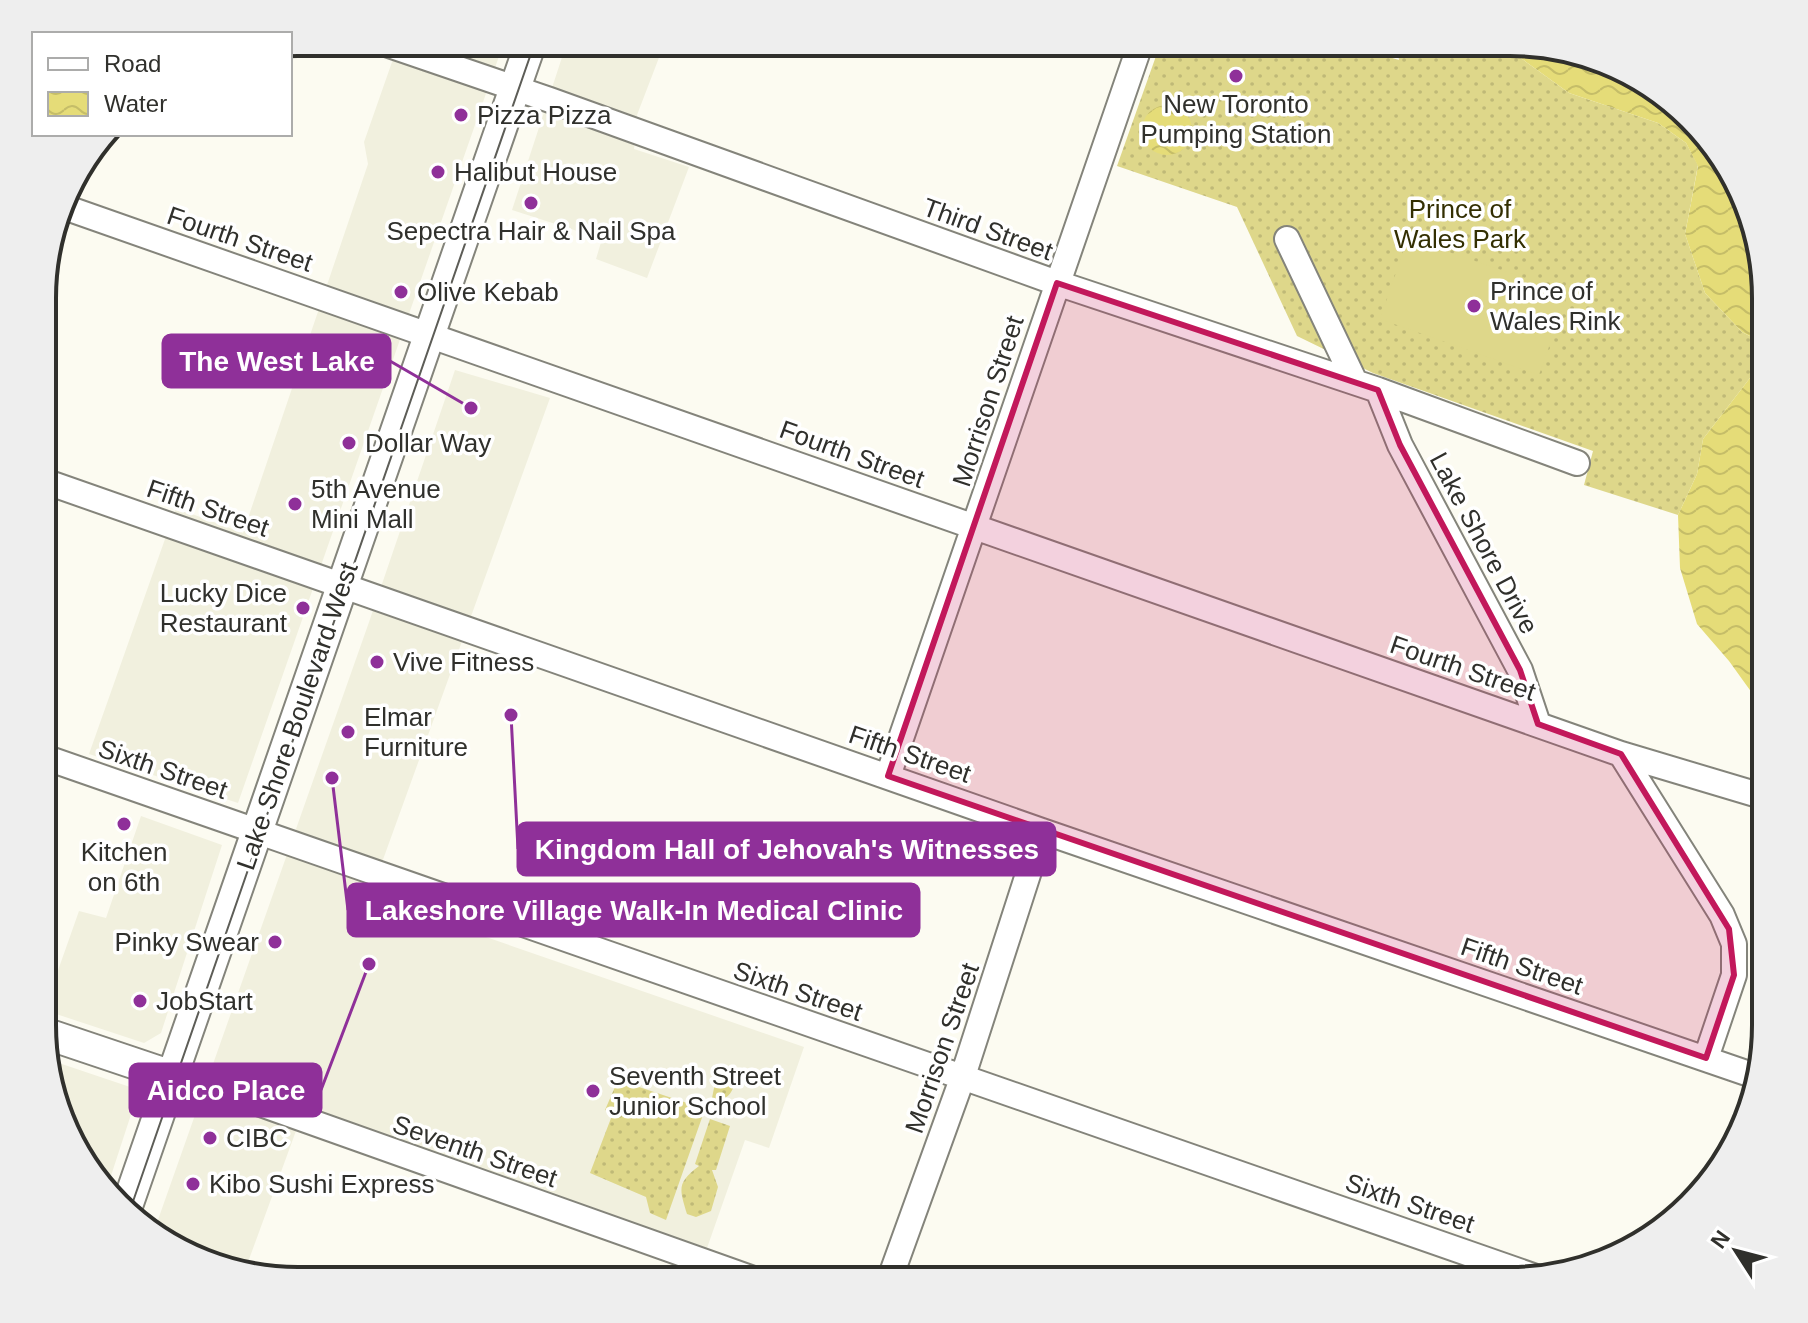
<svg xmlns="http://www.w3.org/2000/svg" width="1808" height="1323" font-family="Arial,sans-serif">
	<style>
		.built { fill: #f1f0de }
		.grass { fill: url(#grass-dots) }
		.garden { fill: #ded78a }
		.water { fill: url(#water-waves) }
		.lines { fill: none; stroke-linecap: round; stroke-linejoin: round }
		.minor-casing { stroke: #84847b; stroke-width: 28 }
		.major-casing { stroke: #84847b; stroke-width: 34 }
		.minor { stroke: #fff; stroke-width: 24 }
		.major { stroke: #fff; stroke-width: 30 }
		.tram { stroke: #5d5d57; stroke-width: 2 }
		.marked { fill: #c2185b; fill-opacity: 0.2; stroke: #c2185b; stroke-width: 6; stroke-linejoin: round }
		.poi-dot { fill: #8f3099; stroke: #fff; stroke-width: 3 }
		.labels { text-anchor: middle; stroke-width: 7; stroke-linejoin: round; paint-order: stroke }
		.poi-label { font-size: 26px; fill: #30302c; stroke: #fff; text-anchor: start }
		.park-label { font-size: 26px; fill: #332f02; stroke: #fff }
		.street-label { font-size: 26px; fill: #30302c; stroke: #fff }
		.rim { fill: none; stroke: #30302c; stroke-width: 4 }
		.leader { fill: none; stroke: #8f3099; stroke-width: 3 }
		.callout-dot { fill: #8f3099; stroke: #fff; stroke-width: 3 }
		.callout { fill: #8f3099; stroke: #8f3099; stroke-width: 3 }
		.callout-label { font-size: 28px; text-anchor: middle; font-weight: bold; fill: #fff }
	</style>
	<defs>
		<pattern id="grass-dots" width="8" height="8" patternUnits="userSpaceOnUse" patternTransform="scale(2)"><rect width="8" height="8" fill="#ded78a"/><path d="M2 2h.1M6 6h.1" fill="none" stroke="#bfb977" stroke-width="1.8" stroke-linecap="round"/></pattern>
		<pattern id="water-waves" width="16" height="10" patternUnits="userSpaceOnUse" patternTransform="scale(2)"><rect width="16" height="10" fill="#e5dc78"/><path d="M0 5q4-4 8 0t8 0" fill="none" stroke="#c5bd68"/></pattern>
	</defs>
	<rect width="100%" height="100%" fill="#fcfbf1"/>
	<!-- built -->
	<path class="built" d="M 399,42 L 504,42 L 238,803 L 89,754 L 176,508 L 243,533 L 368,164 L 364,142 Z
		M 567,42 L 665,42 L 637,115 L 634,149 L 689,167 L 647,278 L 596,259 L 602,239 L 512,210 Z
		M 455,370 L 550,398 L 372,890 L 454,926 L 804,1047 L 769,1148 L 745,1140 L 707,1248 L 304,1109 L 244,1273 L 215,1267 L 153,1234 L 368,625 Z
		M 141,816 L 222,845 L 161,1033 L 144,1043 L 44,1010 L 79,911 L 106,918 Z
		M 44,1058 L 139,1090 L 107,1188 L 76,1152 Z"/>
	<!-- grass -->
	<path class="grass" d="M 1161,42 L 1339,42 L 1399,60 L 1396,42 L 1423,42 L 1437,47 L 1500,43 L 1569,93 L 1658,123 L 1686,143 L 1698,165 L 1685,234 L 1705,293 L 1742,332 L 1765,344 L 1765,377 L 1753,374 L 1703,439 L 1697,474 L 1678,515 L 1584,485 L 1593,451 L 1373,373 L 1297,336 L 1237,207 L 1117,166 Z
		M 717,1073 L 737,1079 C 731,1094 728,1102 712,1098 Z
		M 618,1080 L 705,1109 L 666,1220 L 650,1213 L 646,1197 L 590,1173 L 613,1113 L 605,1110 Z
		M 710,1119 L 730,1126 L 716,1170 L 712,1170 L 718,1187 L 711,1211 L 696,1217 L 687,1214 C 679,1188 677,1183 699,1166 L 695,1164 Z"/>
	<!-- garden -->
	<path class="garden" d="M 1408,238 L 1568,293 L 1539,375 L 1380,319 Z"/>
	<!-- water -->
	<path class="water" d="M 1423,42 L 1526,43 L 1607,61 L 1666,95 L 1739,184 L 1765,282 L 1765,344 L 1742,332 L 1705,293 L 1685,234 L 1698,166 L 1686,143 L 1658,123 L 1569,93 L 1500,43 L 1437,47 Z
		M1142 130a25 25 0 1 1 50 0a25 25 0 1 1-50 0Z
		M 1753,374 L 1765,377 L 1765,711 L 1729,661 L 1697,624 L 1680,568 L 1678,515 L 1697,474 L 1703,439 Z"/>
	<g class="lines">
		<!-- minor casing -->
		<g class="minor-casing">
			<path id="minor" d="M 380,42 L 550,100 L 1057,283 L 1378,390 L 1577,463
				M 64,207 L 1621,754 L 1765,797
				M 1287,239 L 1355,382
				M 1378,390 L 1400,445 L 1520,670 L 1538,724
				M 44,481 L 1042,831 L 1758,1077
				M 1621,754 L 1722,915 L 1734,944 L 1734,975 L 1706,1058
				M 44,757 L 1533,1276
				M 888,776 L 1141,42
				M 172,1076 L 210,1086 L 759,1281
				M 889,1281 L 962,1079 L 1042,831"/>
		</g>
		<!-- major casing -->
		<g class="major-casing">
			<path id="major" d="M 44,1033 L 172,1076
				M 126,1209 L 531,42"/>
		</g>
		<!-- minor -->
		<use href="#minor" class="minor"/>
		<!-- major -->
		<use href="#major" class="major"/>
		<!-- tram -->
		<path class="tram" d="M 129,1213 L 535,42"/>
	</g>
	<!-- marked area -->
	<path class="marked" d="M 1057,283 L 1378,390 L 1400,445 L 1520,670 L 1538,724 L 1621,754 L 1729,929 L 1734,975 L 1706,1058 L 888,776 Z"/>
	<!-- markers -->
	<g class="poi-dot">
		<circle cx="1236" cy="76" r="8"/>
		<circle cx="461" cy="115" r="8"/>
		<circle cx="438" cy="172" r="8"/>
		<circle cx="531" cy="203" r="8"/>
		<circle cx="401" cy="292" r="8"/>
		<circle cx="1474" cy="306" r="8"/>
		<circle cx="349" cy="443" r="8"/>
		<circle cx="295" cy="504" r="8"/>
		<circle cx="303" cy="608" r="8"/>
		<circle cx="377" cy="662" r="8"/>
		<circle cx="348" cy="732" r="8"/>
		<circle cx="124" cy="824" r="8"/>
		<circle cx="275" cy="942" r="8"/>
		<circle cx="140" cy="1001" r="8"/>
		<circle cx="593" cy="1091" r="8"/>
		<circle cx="210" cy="1138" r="8"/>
		<circle cx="193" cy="1184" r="8"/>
	</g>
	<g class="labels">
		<!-- poi labels -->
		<g class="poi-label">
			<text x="1236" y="113" text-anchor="middle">New Toronto<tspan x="1236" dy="30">Pumping Station</tspan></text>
			<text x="477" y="124">Pizza Pizza</text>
			<text x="454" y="181">Halibut House</text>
			<text x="531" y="240" text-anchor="middle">Sepectra Hair &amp; Nail Spa</text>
			<text x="1490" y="300">Prince of<tspan x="1490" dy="30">Wales Rink</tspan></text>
			<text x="417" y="301">Olive Kebab</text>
			<text x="365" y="452">Dollar Way</text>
			<text x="311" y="498">5th Avenue<tspan x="311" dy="30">Mini Mall</tspan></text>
			<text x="287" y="602" text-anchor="end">Lucky Dice<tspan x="287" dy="30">Restaurant</tspan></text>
			<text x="393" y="671">Vive Fitness</text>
			<text x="364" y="726">Elmar<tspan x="364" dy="30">Furniture</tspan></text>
			<text x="124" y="861" text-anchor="middle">Kitchen<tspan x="124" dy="30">on 6th</tspan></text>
			<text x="259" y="951" text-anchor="end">Pinky Swear</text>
			<text x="156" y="1010">JobStart</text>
			<text x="609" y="1085">Seventh Street<tspan x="609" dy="30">Junior School</tspan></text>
			<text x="226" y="1147">CIBC</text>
			<text x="209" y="1193">Kibo Sushi Express</text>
		</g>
		<!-- park labels -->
		<g class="park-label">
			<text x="1460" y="218">Prince of<tspan x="1460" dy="30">Wales Park</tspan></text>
		</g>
		<!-- street labels -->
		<g class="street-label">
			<text transform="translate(988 229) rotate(20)" y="9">Third Street</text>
			<text transform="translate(240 239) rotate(19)" y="9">Fourth Street</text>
			<text transform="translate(988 401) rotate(-72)" y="9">Morrison Street</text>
			<text transform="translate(852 454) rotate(20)" y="9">Fourth Street</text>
			<text transform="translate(208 508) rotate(19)" y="9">Fifth Street</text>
			<text transform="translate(1484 543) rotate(62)" y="9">Lake Shore Drive</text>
			<text transform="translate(1463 668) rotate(19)" y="9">Fourth Street</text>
			<text transform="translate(297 716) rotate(-71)" y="9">Lake Shore Boulevard West</text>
			<text transform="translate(910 754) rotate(19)" y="9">Fifth Street</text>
			<text transform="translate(163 769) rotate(19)" y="9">Sixth Street</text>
			<text transform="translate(1522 966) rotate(19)" y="9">Fifth Street</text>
			<text transform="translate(798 991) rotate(19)" y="9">Sixth Street</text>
			<text transform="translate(942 1048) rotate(-71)" y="9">Morrison Street</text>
			<text transform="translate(475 1151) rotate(19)" y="9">Seventh Street</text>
			<text transform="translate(1410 1203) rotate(19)" y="9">Sixth Street</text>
		</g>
	</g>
	<!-- crop -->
	<path d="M0 0H1808V1323H0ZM298 56H1510A242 242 0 0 1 1752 298V1025A242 242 0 0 1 1510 1267H298A242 242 0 0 1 56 1025V298A242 242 0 0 1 298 56Z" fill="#eee" fill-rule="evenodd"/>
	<path class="rim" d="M298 56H1510A242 242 0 0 1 1752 298V1025A242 242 0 0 1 1510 1267H298A242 242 0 0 1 56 1025V298A242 242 0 0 1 298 56Z"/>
	<!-- callouts -->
	<path class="leader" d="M471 408L390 361M511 715L518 849M332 778L348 910M369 964L321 1090"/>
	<g class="callout-dot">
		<circle cx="471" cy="408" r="8"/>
		<circle cx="511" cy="715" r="8"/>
		<circle cx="332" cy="778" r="8"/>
		<circle cx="369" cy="964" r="8"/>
	</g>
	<g class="callout">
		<rect x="163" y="335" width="227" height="52" rx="8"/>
		<rect x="518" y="823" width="537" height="52" rx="8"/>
		<rect x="348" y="884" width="571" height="52" rx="8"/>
		<rect x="130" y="1064" width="191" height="52" rx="8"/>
	</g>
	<g class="callout-label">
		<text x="277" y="371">The West Lake</text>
		<text x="787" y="859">Kingdom Hall of Jehovah's Witnesses</text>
		<text x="634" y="920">Lakeshore Village Walk-In Medical Clinic</text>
		<text x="226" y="1100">Aidco Place</text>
	</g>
	<!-- legend -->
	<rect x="32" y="32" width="260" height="104" fill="#ffffff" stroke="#acacab" stroke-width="2"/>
	<rect x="48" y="58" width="40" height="12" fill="#ffffff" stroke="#acacab" stroke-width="2"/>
	<text x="104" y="72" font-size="24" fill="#30302c">Road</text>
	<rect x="48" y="92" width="40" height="24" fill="url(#water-waves)" stroke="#acacab" stroke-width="2"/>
	<text x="104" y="112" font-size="24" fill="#30302c">Water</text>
	<!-- north arrow -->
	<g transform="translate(1736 1251) rotate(306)" stroke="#ffffff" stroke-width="6" paint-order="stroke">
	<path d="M0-6L14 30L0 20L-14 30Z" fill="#30302c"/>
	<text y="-12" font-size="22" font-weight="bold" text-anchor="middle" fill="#30302c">N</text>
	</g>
</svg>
